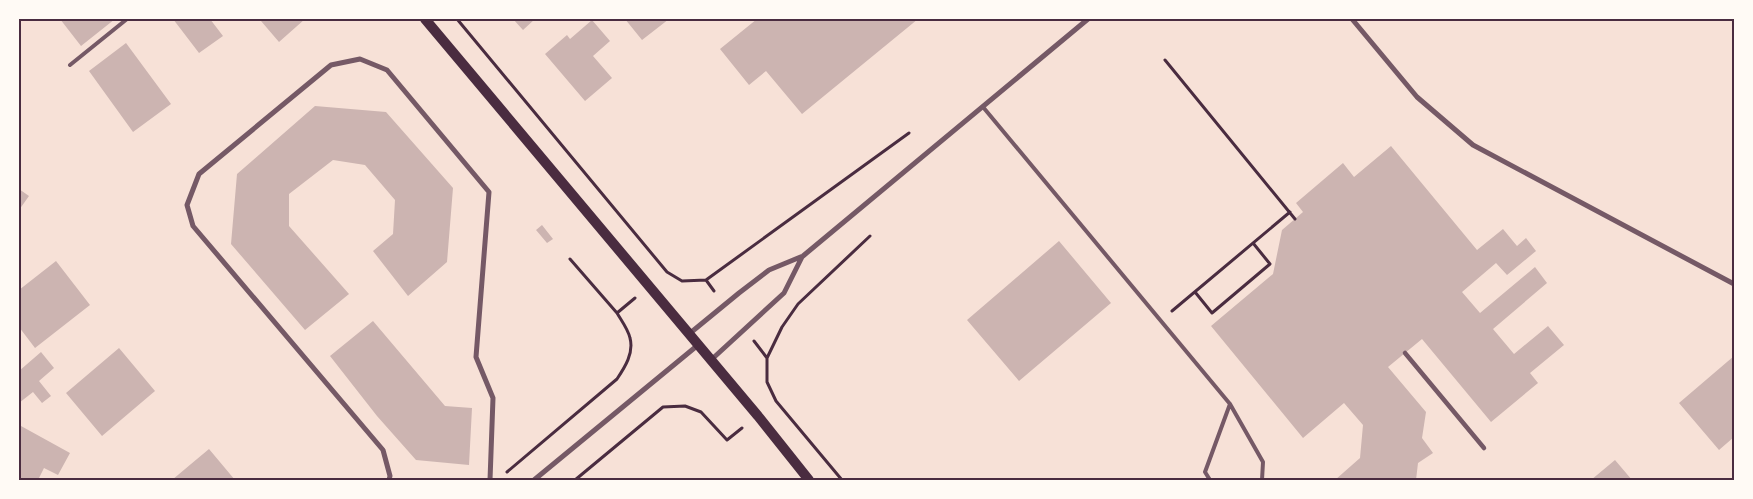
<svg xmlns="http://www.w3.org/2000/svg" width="1753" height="499" font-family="'Open Sans',sans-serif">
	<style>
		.building { fill: #ccb4b1 }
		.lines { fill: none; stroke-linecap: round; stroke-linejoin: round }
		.path { stroke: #4a2c40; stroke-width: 3 }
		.service { stroke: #755966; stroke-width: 4 }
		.pedestrian { stroke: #755966; stroke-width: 4.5 }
		.minor { stroke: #755966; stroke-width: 5 }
		.secondary { stroke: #4a2c40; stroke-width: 10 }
		.neatline { fill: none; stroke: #4a2c40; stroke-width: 2 }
	</style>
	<rect width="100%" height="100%" fill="#f7e1d7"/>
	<!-- building -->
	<path class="building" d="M 60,19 L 115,19 L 81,46 Z
		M 173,19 L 210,19 L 223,36 L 199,53 Z
		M 263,19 L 305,19 L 279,42 L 261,21 Z
		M 513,19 L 535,19 L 523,30 Z
		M 625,19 L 669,19 L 642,40 Z
		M 757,19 L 918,19 L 802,114 L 766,71 L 749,85 L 720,49 Z
		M 592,20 L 610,41 L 593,56 L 612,78 L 585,101 L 545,54 L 567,35 L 570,39 Z
		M 126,43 L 171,104 L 133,132 L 89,71 Z
		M 315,106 L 386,112 L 453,188 L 447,262 L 408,296 L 373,251 L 393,234 L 395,200 L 365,165 L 333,160 L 289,194 L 289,226 L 349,294 L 305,330 L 231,244 L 237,174 Z
		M 1391,146 L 1477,250 L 1503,229 L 1517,246 L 1526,238 L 1536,251 L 1507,275 L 1496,263 L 1462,292 L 1480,313 L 1535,267 L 1547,283 L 1493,329 L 1514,354 L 1548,326 L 1564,345 L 1530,373 L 1538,383 L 1491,422 L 1422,339 L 1388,367 L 1426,412 L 1422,438 L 1433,453 L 1418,463 L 1416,480 L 1335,480 L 1360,458 L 1363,425 L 1344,403 L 1303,438 L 1211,326 L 1273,274 L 1282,230 L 1303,212 L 1296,203 L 1343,163 L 1354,177 Z
		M 19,189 L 29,196 L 19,210 Z
		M 542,225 L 553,239 L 547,243 L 536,230 Z
		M 1059,241 L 1111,303 L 1019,381 L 967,320 Z
		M 56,261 L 90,305 L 35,348 L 19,327 L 19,290 Z
		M 373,321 L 445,406 L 472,408 L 469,465 L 416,460 L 377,416 L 330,356 Z
		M 119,348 L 155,391 L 102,436 L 66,393 Z
		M 41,352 L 54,368 L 39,381 L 51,396 L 42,403 L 33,392 L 19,403 L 19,378 L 21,376 L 19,371 Z
		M 1734,356 L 1734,437 L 1719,450 L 1679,403 Z
		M 21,426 L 70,453 L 58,475 L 44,468 L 38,480 L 19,480 L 19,431 Z
		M 209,449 L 235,480 L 172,480 L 191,464 Z
		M 1615,460 L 1632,480 L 1591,480 Z"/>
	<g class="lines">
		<!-- path -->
		<path class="path" d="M 457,19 L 667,272 L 682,281 L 706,280 L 714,291
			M 1165,60 L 1295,219
			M 570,259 L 617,313 L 635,298
			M 706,280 L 909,133
			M 1195,292 L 1212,313 L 1270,264 L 1253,243
			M 1172,311 L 1290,212
			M 754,341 L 767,358 L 767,382 L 776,401 L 842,480
			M 767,358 L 782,327 L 798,304 L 870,236
			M 507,472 L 617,379 C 625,367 634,353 630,338 C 628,329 621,320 617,313
			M 575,480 L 663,407 L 685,406 L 701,412 L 727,440 L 742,428"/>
		<!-- service -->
		<path class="service" d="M 70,65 L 127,19
			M 983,107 L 1230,404 L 1263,462 L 1262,480
			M 1210,480 L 1205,472 L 1230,404"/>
		<!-- pedestrian -->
		<path class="pedestrian" d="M 1405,353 L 1484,448"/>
		<!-- minor -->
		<path class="minor" d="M 1352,19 L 1417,97 L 1473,145 L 1734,284
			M 689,334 L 739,293 L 769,270 L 803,256 L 1088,19
			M 711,360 L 784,293 L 802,257
			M 389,480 L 390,476 L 383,450 L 193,226 L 187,205 L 199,174 L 331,65 L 360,59 L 387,70 L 489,192 L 476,357 L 493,398 L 490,480
			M 534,480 L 698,345"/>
		<!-- secondary -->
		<path class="secondary" d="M 425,19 L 758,416 L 809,480"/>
	</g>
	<!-- border -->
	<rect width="1753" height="499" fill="none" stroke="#fffaf5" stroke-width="40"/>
	<rect x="20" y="20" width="1713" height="459" class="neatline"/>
</svg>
